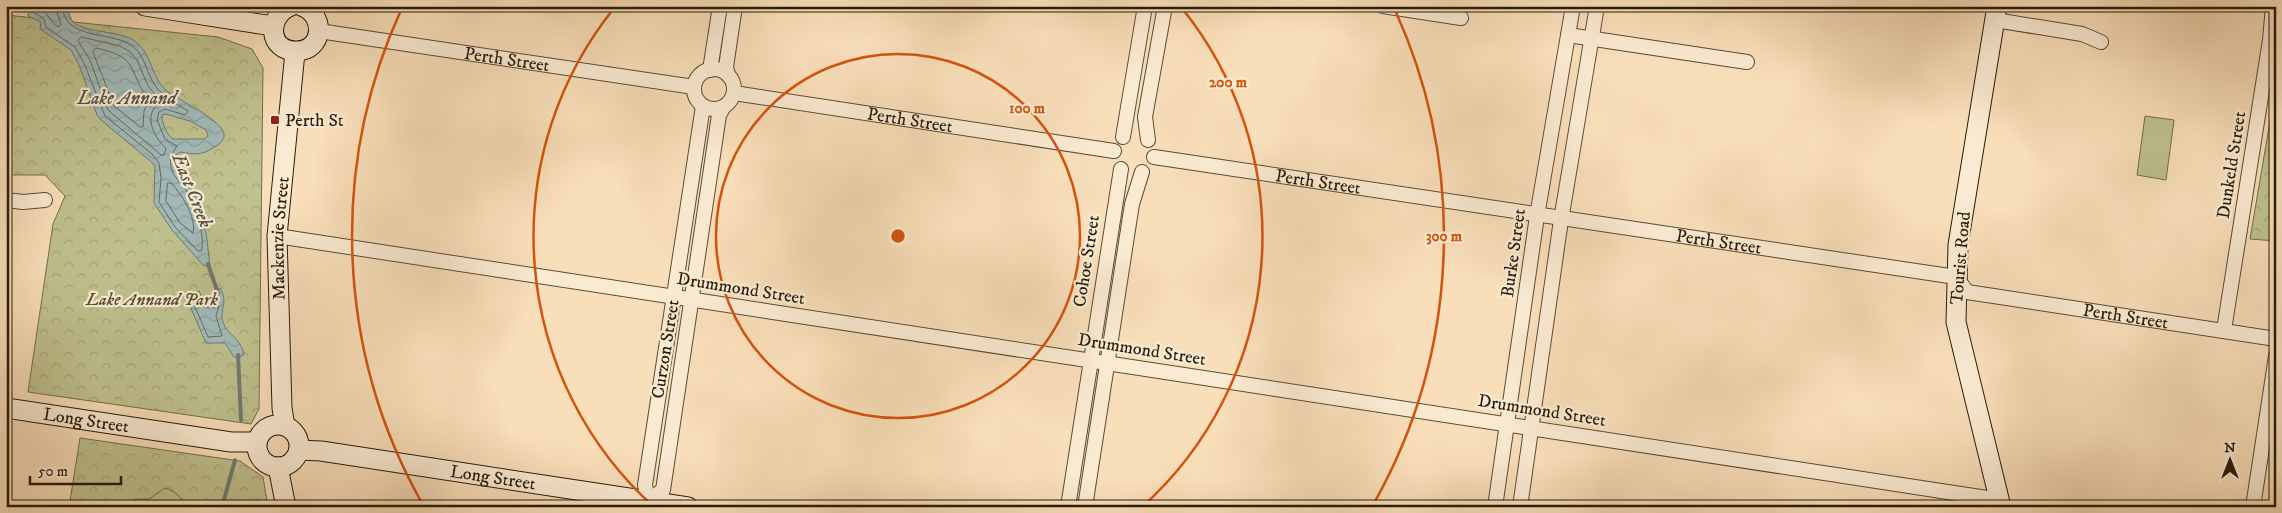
<svg xmlns="http://www.w3.org/2000/svg" width="2282" height="513" font-family="'IM FELL DW Pica',serif">
	<style>
		.forest { fill: url(#forest-crowns); stroke: #736e4c }
		.pitch { fill: #bfc18e; stroke: #736e4c }
		.water { fill: url(#water-waves); stroke: #707b73; fill-rule: evenodd }
		.lines { fill: none; stroke-linecap: round; stroke-linejoin: round }
		.shore { stroke: #646b62; stroke-width: 1 }
		.stream { stroke: #707b73; stroke-width: 4 }
		.street-casing { stroke: #5b4c36; stroke-width: 16 }
		.secondary-casing { stroke: #271c0b; stroke-width: 21 }
		.street { stroke: #faead2; stroke-width: 14 }
		.secondary { stroke: #faead2; stroke-width: 19 }
		.ring { fill: none; stroke: #d5530c; stroke-width: 2.5 }
		.poi-dot { fill: #8f2418; stroke: #faead2; stroke-width: 2 }
		.labels { text-anchor: middle; stroke-width: 4.5; stroke-linejoin: round; paint-order: stroke }
		.street-label { font-size: 18px; fill: #271c0b; stroke: #faead2 }
		.poi-label { font-size: 18px; fill: #271c0b; stroke: #faead2; text-anchor: start }
		.park-label { font-size: 18px; font-style: italic; fill: #554e32; stroke: #faead2 }
		.water-label { font-size: 19px; font-style: italic; fill: #525348; stroke: #faead2 }
		.centre { fill: #d5530c; stroke: #faead2; stroke-width: 2.5 }
		.ring-label { font-size: 15px; text-anchor: middle; font-weight: bold; fill: #d5530c; stroke: #faead2; stroke-width: 4.5; stroke-linejoin: round; paint-order: stroke }
	</style>
	<defs>
		<pattern id="forest-crowns" width="20" height="18" patternUnits="userSpaceOnUse" patternTransform="scale(1.25)"><rect width="20" height="18" fill="#bfc18e"/><path d="M2 6a3 3 0 1 1 6 0M12 15a3 3 0 1 1 6 0" fill="none" stroke="#a4a579"/></pattern>
		<pattern id="water-waves" width="16" height="10" patternUnits="userSpaceOnUse" patternTransform="scale(1.25)"><rect width="16" height="10" fill="#a1bab9"/><path d="M0 5q4-4 8 0t8 0" fill="none" stroke="#8b9f9e"/></pattern>
	</defs>
	<rect width="100%" height="100%" fill="#f8deb9"/>
	<filter id="stains"><feTurbulence type="fractalNoise" baseFrequency=".004" numOctaves="4"/><feColorMatrix values="0 0 0 0 .2 0 0 0 0 .09 0 0 0 0 .02 0 0 0 .5 -.17"/></filter>
	<radialGradient id="worn" r=".72"><stop offset=".6" stop-color="#630" stop-opacity="0"/><stop offset="1" stop-color="#630" stop-opacity=".3"/></radialGradient>
	<!-- forest -->
	<path class="forest" d="M 6,15 L 218,37 L 252,49 L 263,68 L 259,409 L 251,424 L 28,392 L 53,224 L 65,196 L 45,175 L 6,175 Z
		M 2276,86 L 2276,241 L 2250,239 Z
		M 80,438 L 240,461 L 263,477 L 268,507 L 69,507 Z"/>
	<!-- pitch -->
	<path class="pitch" d="M 2145,116 L 2174,120 L 2166,180 L 2137,175 Z
		M 165,488 C 175,491 182,496 183,507 L 135,507 L 135,499 L 149,499 Z"/>
	<!-- water -->
	<path class="water" d="M 29,6 L 67,8 C 69,13 70,18 73,22 C 85,33 118,30 135,41 C 152,53 151,78 167,91 C 180,101 222,120 224,134 C 225,141 218,145 213,148 C 202,155 194,155 181,152 L 176,155 C 173,175 185,177 193,192 C 206,214 207,242 210,267 L 203,265 L 172,230 L 154,203 L 155,165 L 101,120 L 97,115 L 79,65 L 71,50 L 40,29 L 41,22 L 28,16 ZM 166,114 L 190,121 L 206,130 L 208,135 L 205,139 L 173,139 C 166,134 162,123 162,115 Z
		M 220,288 C 229,301 219,311 223,322 C 227,335 240,337 244,354 L 239,358 L 234,357 L 225,343 L 206,343 L 187,299 L 193,293 L 199,291 L 204,302 L 211,303 L 214,299 L 214,291 Z"/>
	<g class="lines">
		<!-- shore -->
		<path class="shore" d="M 33,6 L 33,12 L 44,19 L 46,27 L 75,47 L 84,63 L 105,116 L 152,154 L 159,163 L 161,178 L 159,202 L 175,227 L 198,251 L 201,251 C 206,239 196,207 189,195 C 181,179 168,178 171,155 L 177,146 L 165,139 L 157,120 L 159,112 L 165,109 L 185,115 L 188,111 C 176,103 160,96 153,82 C 145,69 144,52 129,44 C 107,31 65,40 62,6
			M 39,6 L 40,9 C 50,14 50,23 59,27 L 61,24 L 55,6
			M 81,37 L 120,46 L 129,51 L 137,60 L 148,86 L 161,101 C 159,104 155,106 153,110 C 146,122 157,141 166,148 L 164,155 L 161,155 L 108,110 L 90,60 L 78,41 Z
			M 96,48 C 141,58 126,69 149,100 L 144,111 L 143,127 L 140,127 L 114,106 L 93,52 Z
			M 168,183 L 171,183 C 181,193 197,218 193,233 L 180,223 L 166,201 Z
			M 197,304 L 209,308 L 219,306 L 216,316 L 222,336 L 208,337 L 195,307 Z"/>
		<!-- stream -->
		<path class="stream" d="M 208,264 L 218,293
			M 238,355 L 241,420
			M 222,507 L 235,460"/>
		<!-- street casing -->
		<g class="street-casing">
			<g id="street">
				<path d="M 1383,6 L 1461,18"/>
				<path d="M 1995,20 L 2082,34 L 2101,42"/>
				<path id="s1" d="M 319,31 L 694,87"/>
				<path d="M 1568,35 L 1747,62"/>
				<circle cx="714" cy="89" r="20"/>
				<path d="M 710,70 L 720,6"/>
				<path d="M 728,75 L 726,67 L 735,6"/>
				<path id="s2" d="M 734,93 L 1114,151"/>
				<path d="M 1123,137 L 1145,6"/>
				<path d="M 1148,140 L 1145,117 L 1165,6"/>
				<path id="s3" d="M 1154,157 L 1956,277 L 1967,292 L 2276,339"/>
				<path d="M 6,200 L 23,202 L 45,200"/>
				<path d="M 277,236 L 2000,500"/>
				<path d="M 2224,330 L 2270,40 L 2273,6"/>
				<path d="M 648,501 L 645,485 L 703,106"/>
				<path d="M 645,506 L 648,501 L 663,490 L 719,115 L 723,108"/>
				<path d="M 1068,507 L 1121,169"/>
				<path d="M 1085,507 L 1132,204 L 1142,172"/>
				<path d="M 1495,507 L 1537,216 L 1573,6"/>
				<path d="M 1520,507 L 1561,220 L 1597,6"/>
				<path d="M 2253,507 L 2276,356"/>
			</g>
		</g>
		<!-- secondary casing -->
		<g class="secondary-casing">
			<g id="secondary">
				<path d="M 145,6 L 273,26"/>
				<path d="M 291,6 C 266,16 268,51 296,51 C 324,51 326,14 301,6"/>
				<path d="M 1997,6 L 1958,245 L 1956,322 L 2001,507"/>
				<path id="s4" d="M 6,408 L 231,442 L 257,442"/>
				<circle cx="278" cy="446" r="21"/>
				<path id="s5" d="M 285,426 L 282,408 L 277,236 L 295,52"/>
				<path id="s6" d="M 299,450 L 321,451 L 688,507"/>
				<path d="M 278,467 L 286,507"/>
			</g>
		</g>
		<!-- street -->
		<use href="#street" class="street"/>
		<!-- secondary -->
		<use href="#secondary" class="secondary"/>
	</g>
	<!-- distance rings -->
	<g class="ring">
		<circle cx="898" cy="236" r="182"/>
		<path d="M654 507A364 364 0 0 1 615 7M1181 7A364 364 0 0 1 1142 507"/>
		<path d="M423 505A546 546 0 0 1 401 10M1395 10A546 546 0 0 1 1373 505"/>
	</g>
	<!-- markers -->
	<rect class="poi-dot" x="270" y="115" width="10" height="10" rx="2.5"/>
	<g class="labels">
		<!-- street labels -->
		<g class="street-label">
			<text dy="6" stroke="none"><textPath href="#s1" startOffset="190">Perth Street</textPath></text>
			<text dy="6" stroke="none"><textPath href="#s2" startOffset="178">Perth Street</textPath></text>
			<text transform="translate(2231 165) rotate(-81)" y="6">Dunkeld Street</text>
			<text dy="6" stroke="none"><textPath href="#s3" startOffset="166">Perth Street</textPath></text>
			<text dy="6" stroke="none"><textPath href="#s5" startOffset="188">Mackenzie Street</textPath></text>
			<text dy="6" stroke="none"><textPath href="#s3" startOffset="571">Perth Street</textPath></text>
			<text transform="translate(1513 253) rotate(-82)" y="6">Burke Street</text>
			<text transform="translate(1960 258) rotate(-85)" y="6">Tourist Road</text>
			<text transform="translate(1086 261) rotate(-81)" y="6">Cohoe Street</text>
			<text transform="translate(741 288) rotate(9)" y="6">Drummond Street</text>
			<text dy="6" stroke="none"><textPath href="#s3" startOffset="990">Perth Street</textPath></text>
			<text transform="translate(665 349) rotate(-81)" y="6">Curzon Street</text>
			<text transform="translate(1142 349) rotate(9)" y="6">Drummond Street</text>
			<text transform="translate(1542 410) rotate(9)" y="6">Drummond Street</text>
			<text dy="6" stroke="none"><textPath href="#s4" startOffset="81">Long Street</textPath></text>
			<text dy="6" stroke="none"><textPath href="#s6" startOffset="196">Long Street</textPath></text>
		</g>
		<!-- poi labels -->
		<g class="poi-label">
			<text x="285" y="126">Perth St</text>
		</g>
		<!-- park labels -->
		<g class="park-label">
			<text x="152" y="305">Lake Annand Park</text>
		</g>
		<!-- water labels -->
		<g class="water-label">
			<text x="127" y="104">Lake Annand</text>
			<text transform="translate(193 190) rotate(68)" y="7">East Creek</text>
		</g>
	</g>
	<circle cx="898" cy="236" r="8" class="centre"/>
	<g class="ring-label">
		<text x="1228" y="87">200 m</text>
		<text x="1027" y="113">100 m</text>
		<text x="1444" y="241">300 m</text>
	</g>
	<!-- margin -->
	<rect width="2282" height="513" fill="none" stroke="#f8deb9" stroke-width="25"/>
	<rect x="8" y="8" width="2267" height="498" fill="none" stroke="#271c0b" stroke-width="2.5"/>
	<rect x="12" y="12" width="2257" height="488" fill="none" stroke="#271c0b"/>
	<!-- north arrow -->
	<g transform="translate(2230 460)" stroke="#faead2" stroke-width="4" paint-order="stroke">
	<path d="M0-4L9 19L0 12L-9 19Z" fill="#271c0b"/>
	<text y="-8" font-size="14" font-weight="bold" text-anchor="middle" fill="#271c0b">N</text>
	</g>
	<!-- scale -->
	<path d="M30 476v8h91v-8" fill="none" stroke="#271c0b" stroke-width="2.5"/>
	<text x="38" y="476" font-size="15" fill="#271c0b" stroke="#faead2" stroke-width="4" paint-order="stroke">50 m</text>
	<rect width="100%" height="100%" filter="url(#stains)"/>
	<rect width="100%" height="100%" fill="url(#worn)"/>
</svg>
